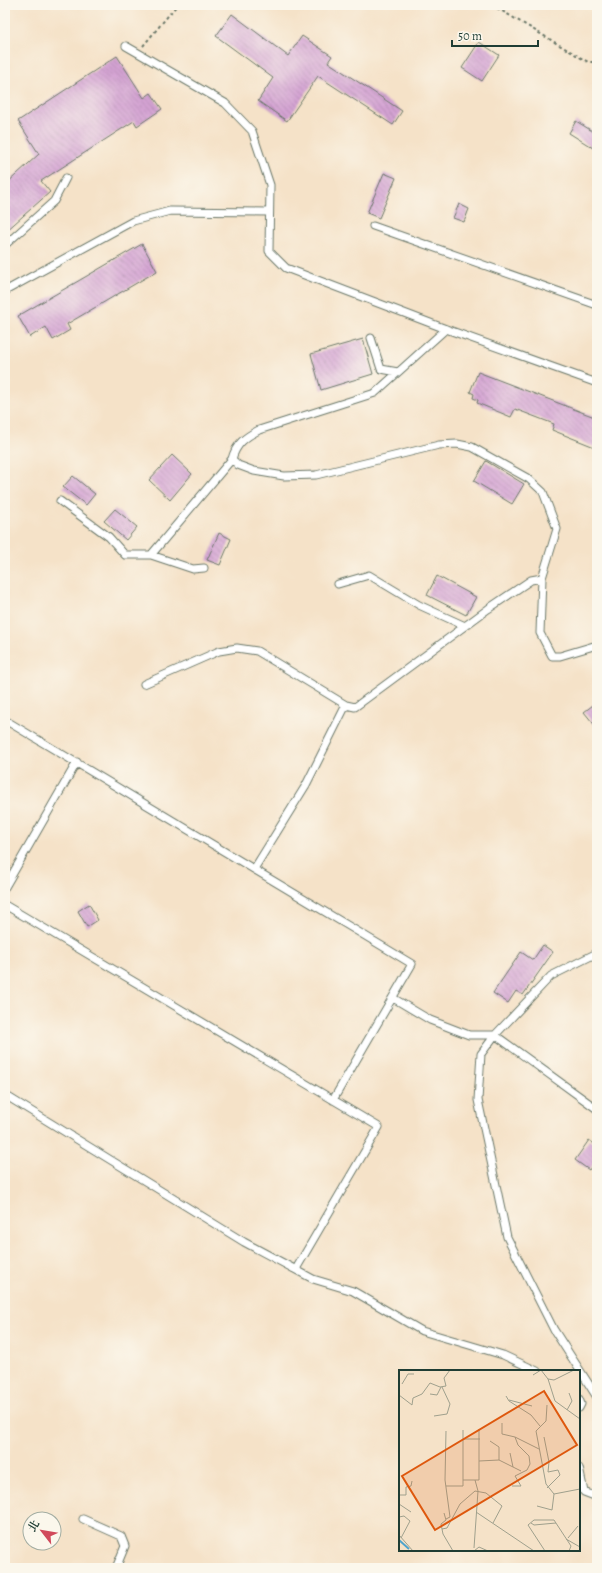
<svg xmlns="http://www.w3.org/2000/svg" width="602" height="1573" font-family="Alegreya,'Noto Serif TC',serif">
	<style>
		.building { fill: url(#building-back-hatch) }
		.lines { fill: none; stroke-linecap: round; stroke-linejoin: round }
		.service-casing { stroke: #6a7768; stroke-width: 9 }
		.path { stroke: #6a7768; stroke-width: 2; stroke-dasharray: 3 3; stroke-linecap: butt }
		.service { stroke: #fff; stroke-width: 7 }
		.inset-river { fill: none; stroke: #50a4cc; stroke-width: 2 }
		.inset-road { fill: none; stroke: #9fa08d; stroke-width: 1 }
		.view { fill: #de580e; fill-opacity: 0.15; stroke: #de580e; stroke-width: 2 }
		.inset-edge { fill: none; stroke: #1f3d34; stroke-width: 2 }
	</style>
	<defs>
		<pattern id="building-back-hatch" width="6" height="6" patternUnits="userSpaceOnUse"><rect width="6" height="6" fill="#d4a3d3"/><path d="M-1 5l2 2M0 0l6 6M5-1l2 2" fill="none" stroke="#ab86ac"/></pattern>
	</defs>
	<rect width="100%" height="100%" fill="#fbf7ec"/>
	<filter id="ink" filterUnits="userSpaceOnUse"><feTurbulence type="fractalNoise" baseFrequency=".025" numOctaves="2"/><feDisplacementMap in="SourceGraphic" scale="8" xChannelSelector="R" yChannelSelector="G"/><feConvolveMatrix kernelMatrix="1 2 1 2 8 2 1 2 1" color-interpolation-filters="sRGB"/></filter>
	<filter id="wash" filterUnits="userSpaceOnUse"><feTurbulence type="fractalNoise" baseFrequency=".012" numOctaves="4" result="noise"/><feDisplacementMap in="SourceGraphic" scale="16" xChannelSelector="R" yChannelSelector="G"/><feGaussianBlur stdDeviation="0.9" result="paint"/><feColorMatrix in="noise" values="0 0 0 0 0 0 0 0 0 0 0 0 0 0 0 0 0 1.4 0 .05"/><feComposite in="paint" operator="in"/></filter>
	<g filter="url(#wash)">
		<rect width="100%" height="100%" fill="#f5e2c8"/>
		<g id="blocks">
			<!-- building -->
			<path class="building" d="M 232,14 L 288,56 L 302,36 L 332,56 L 328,62 L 402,111 L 393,125 L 318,76 L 287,121 L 258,101 L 273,78 L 216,36 Z
				M 479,42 L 499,55 L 482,81 L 462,68 Z
				M 117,56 L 144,98 L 151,93 L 162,109 L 137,126 L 134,121 L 41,181 L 50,192 L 5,232 L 5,185 L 39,154 L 18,121 Z
				M 576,121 L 597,134 L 597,141 L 593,148 L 569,133 Z
				M 384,173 L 396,178 L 379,218 L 367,213 Z
				M 459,204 L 469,209 L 464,222 L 453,218 Z
				M 142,244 L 157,271 L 67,324 L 70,330 L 53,340 L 46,327 L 30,337 L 18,316 Z
				M 363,339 L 373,374 L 321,390 L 311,354 Z
				M 478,372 L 597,418 L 597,448 L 552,430 L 554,424 L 515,409 L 511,417 L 477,403 L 478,400 L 473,398 L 474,394 L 470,392 Z
				M 172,455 L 192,474 L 170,500 L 149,480 Z
				M 486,461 L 524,484 L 512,504 L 474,481 Z
				M 73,476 L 95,494 L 86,505 L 63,487 Z
				M 115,509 L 137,527 L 126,540 L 104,521 Z
				M 219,533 L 231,539 L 220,565 L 207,560 Z
				M 437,576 L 476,597 L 466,615 L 427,595 Z
				M 597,702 L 597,728 L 584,712 Z
				M 89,904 L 98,920 L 87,927 L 78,911 Z
				M 543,945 L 553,952 L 523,995 L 516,991 L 508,1003 L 493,993 L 521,952 L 533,960 Z
				M 589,1140 L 597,1146 L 597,1159 L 589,1170 L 575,1160 Z"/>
		</g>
	</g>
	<g filter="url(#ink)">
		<use href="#blocks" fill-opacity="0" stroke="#6a7768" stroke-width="1"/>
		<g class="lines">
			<!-- service casing -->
			<g class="service-casing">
				<path id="service" d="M 126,46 L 225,103 L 252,131 L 270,185 L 269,251 L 286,268 L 446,329 L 597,383
					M 373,226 L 597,305
					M 5,245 L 54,201 L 66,178
					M 5,291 L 133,221 L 170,211 L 269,212
					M 446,329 L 375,393 L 259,430 C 245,437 236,444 232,459 L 238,465 L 254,471 L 284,476 L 316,475 L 439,445 L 457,444 L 472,447 L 529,479 L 543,492 L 557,529 L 542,578 L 540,633 L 552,656 L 560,656 L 597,645
					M 371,338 L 381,369 L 398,372
					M 60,501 L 109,537 L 125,555 L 151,555 L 232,459
					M 151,555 L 193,569 L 204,568
					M 338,584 L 369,575 L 419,605 L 465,626
					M 144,684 L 219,651 L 237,648 L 257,651 L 346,705 L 355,707 L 488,609 L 531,580 L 542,578
					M 5,720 L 412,964 L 333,1100
					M 254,869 L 306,785 L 346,705
					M 5,887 L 77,762
					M 5,905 L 379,1127 L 296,1269
					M 597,953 L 551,976 L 495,1035 L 481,1054 L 478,1100 L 507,1237 L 554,1330 L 597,1397
					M 393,998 L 430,1020 L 469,1035 L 495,1035 L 597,1109
					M 5,1095 L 244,1242 L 313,1279 L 353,1291 L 422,1331 L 503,1355 L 537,1371
					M 579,1399 L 581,1404 L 579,1408
					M 579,1468 L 584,1492 L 597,1497
					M 83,1519 L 121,1536 L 125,1546 L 116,1568"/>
			</g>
			<!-- path -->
			<path class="path" d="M 492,5 L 588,62 L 597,62
				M 143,46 L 177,5"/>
			<!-- service -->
			<use href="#service" class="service"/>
		</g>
	</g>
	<!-- overview -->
	<g transform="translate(399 1370)">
		<rect width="181" height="181" fill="#f5e2c8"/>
		<path class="inset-river" d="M 0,170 L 10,179"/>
		<path class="inset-road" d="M 134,5 L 142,0 L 149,9 L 156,31 L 181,49M 149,9 L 155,10 L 175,0M 3,14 L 9,4 L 15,4M 31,24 L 38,25 L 42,17M 0,25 L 13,35 L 14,28 L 23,24 L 31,13 L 41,17 L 47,16 L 45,8 L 51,0M 107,26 L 110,31 L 132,45 L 141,56M 110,30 L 133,36M 148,35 L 147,51 L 137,61 L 147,114 L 155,124 L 181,119M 168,40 L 173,31 L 170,23M 35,46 L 48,44 L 51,34 L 43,17M 103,53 L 103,64 L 116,67M 145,67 L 150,92 L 149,102 L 159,100 L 161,105 L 148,118M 64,69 L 81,69M 91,71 L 100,77 L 100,90M 111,83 L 114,97M 80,91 L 100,90 L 122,101M 64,110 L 80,110 L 80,59M 47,116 L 64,116 L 64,60M 113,116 L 122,116 L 116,106 L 128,100 L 131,94 L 130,86 L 119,75 L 116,67 L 140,79M 0,125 L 7,125 L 7,117 L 12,116 L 13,111M 0,134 L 12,142M 138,136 L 153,140 L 155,124M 77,142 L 135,181M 45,143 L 47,150 L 42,154 L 44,164 L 54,181M 0,147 L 5,146 L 11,151 L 2,168M 47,149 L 51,147 L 46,110 L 47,61M 132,153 L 135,155 L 157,153M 43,159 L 48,158 L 61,134 L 76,121 L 87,123 L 103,136 L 94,153M 0,165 L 14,181M 169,168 L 179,156M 167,169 L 181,177M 75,178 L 79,121 L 76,110M 75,181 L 80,177 L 89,181M 146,181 L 129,155 L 135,150 L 155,150 L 172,176 L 170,181"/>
		<path class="view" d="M 145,21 L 178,75 L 36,160 L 3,106 Z"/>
		<rect width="181" height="181" class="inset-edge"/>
	</g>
	<!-- margin -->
	<rect width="602" height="1573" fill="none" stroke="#fbf7ec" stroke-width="20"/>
	<!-- north arrow -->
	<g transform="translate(42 1531) rotate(301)"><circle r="19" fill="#fbf7ec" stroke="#a3ada2"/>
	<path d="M0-3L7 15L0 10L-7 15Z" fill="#d1495b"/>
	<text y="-6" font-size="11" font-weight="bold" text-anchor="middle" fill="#1f3d34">北</text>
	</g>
	<!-- scale -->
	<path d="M452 40v6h86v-6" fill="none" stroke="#1f3d34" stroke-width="2"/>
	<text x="458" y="40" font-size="12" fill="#1f3d34" stroke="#fbf7ec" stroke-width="3" paint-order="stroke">50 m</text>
</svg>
